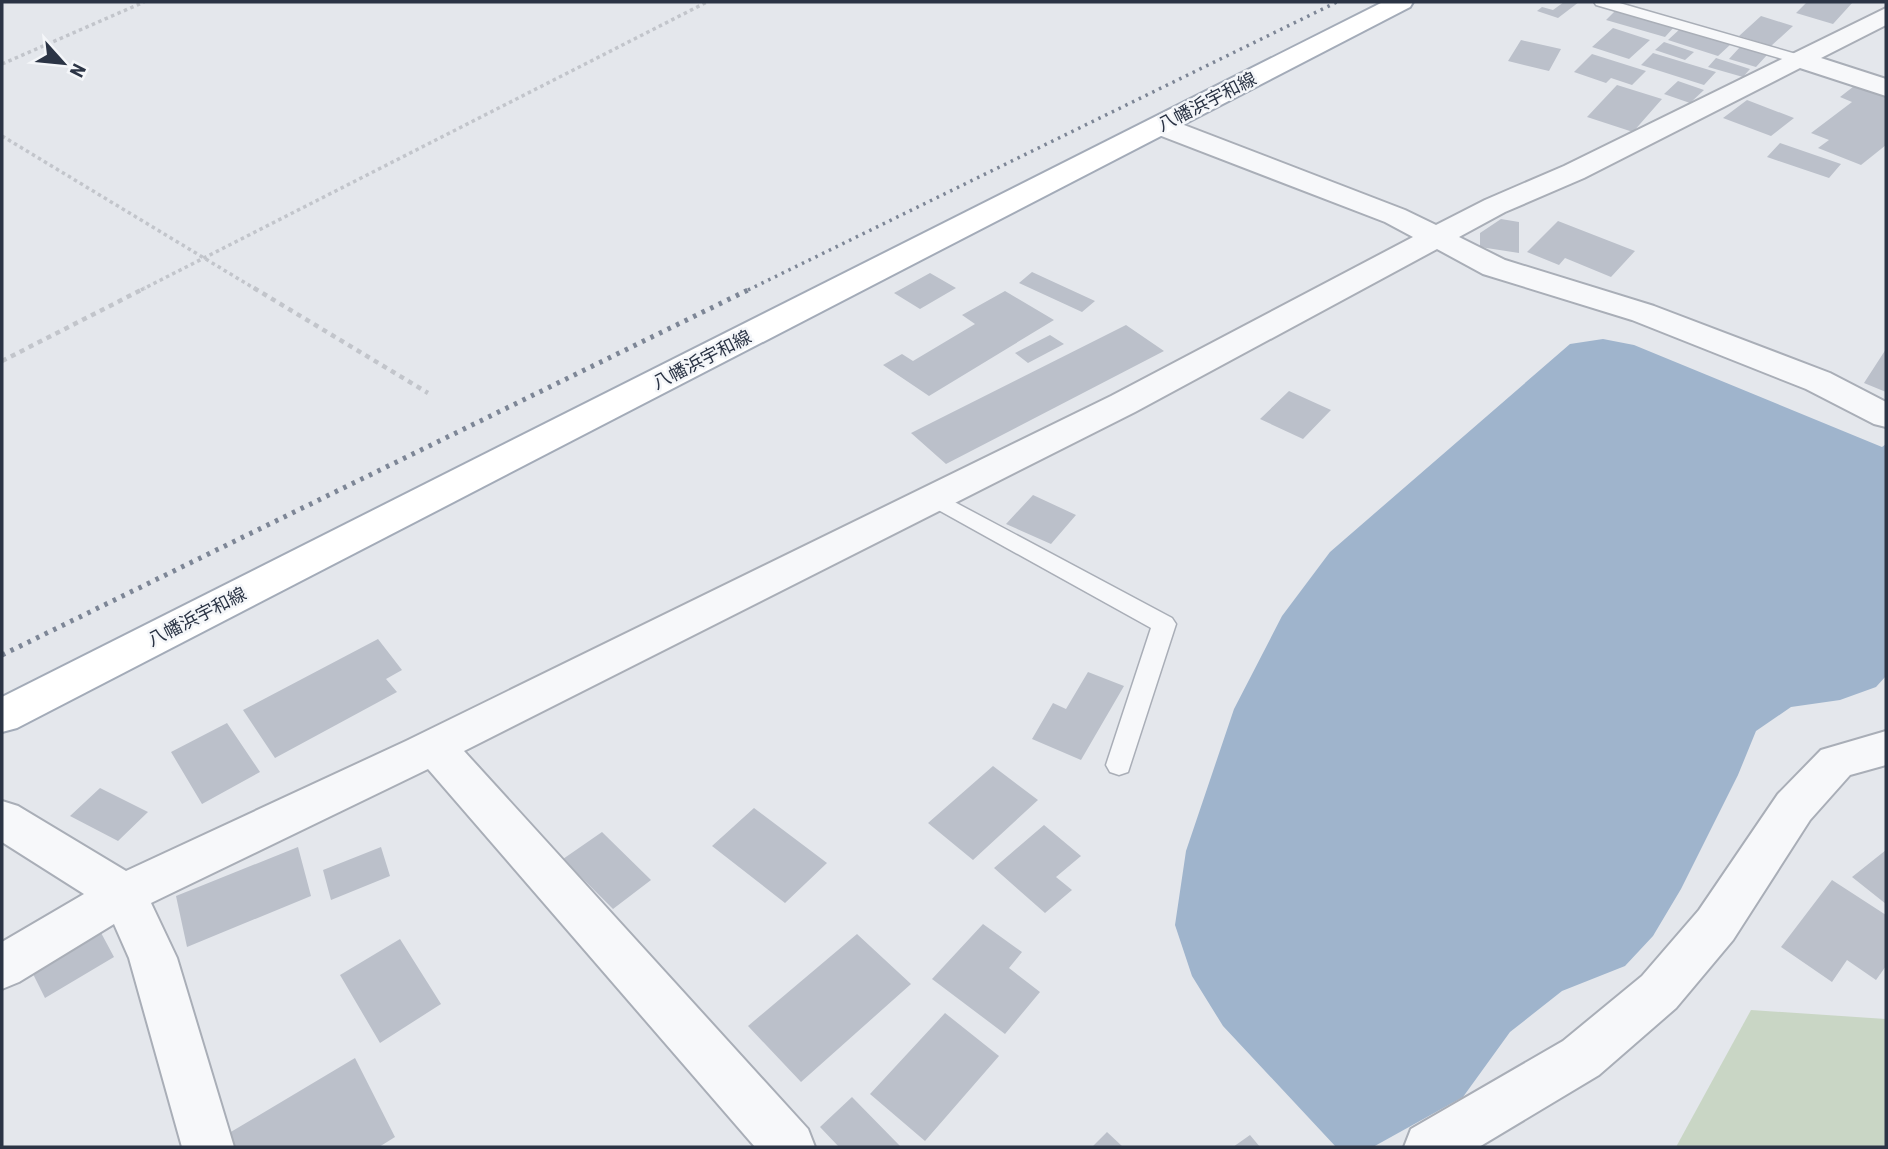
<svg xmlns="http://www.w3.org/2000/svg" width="1888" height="1149" font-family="'Roboto Condensed','Noto Sans JP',sans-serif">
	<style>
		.green { fill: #c9d6c5 }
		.water { fill: #9fb4cc }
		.building { fill: #bbc0ca }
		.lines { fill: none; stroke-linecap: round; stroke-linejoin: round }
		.lane-casing { stroke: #a9aeb7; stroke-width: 3 }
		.street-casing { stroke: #a9aeb7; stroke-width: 4 }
		.primary-casing { stroke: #a3abb8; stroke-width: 4 }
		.path-far1 { stroke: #c2c5cb; stroke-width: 3.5; stroke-dasharray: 3.5 3.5; stroke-linecap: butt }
		.path { stroke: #c2c5cb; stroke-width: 4.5; stroke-dasharray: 5 5; stroke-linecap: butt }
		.lane { fill: #f7f8fa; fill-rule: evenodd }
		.street { fill: #f7f8fa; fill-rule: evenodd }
		.primary { fill: #fff; fill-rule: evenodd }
		.rail-far1 { stroke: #7d8696; stroke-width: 3.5; stroke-dasharray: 2.5 5; stroke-linecap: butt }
		.rail { stroke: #7d8696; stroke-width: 5; stroke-dasharray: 3.5 6; stroke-linecap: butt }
		.labels { text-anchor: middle; stroke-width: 5; stroke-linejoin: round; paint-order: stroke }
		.street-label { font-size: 18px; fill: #2b3445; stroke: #f4f6f9 }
	</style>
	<rect width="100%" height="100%" fill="#e4e7ec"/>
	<!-- green -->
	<path class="green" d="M 1751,1010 L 1886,1019 L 1886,1147 L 1676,1147 Z"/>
	<!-- water -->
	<path class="water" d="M 1603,339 L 1634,345 L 1882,447 L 1886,444 L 1886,676 L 1876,687 L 1840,700 L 1791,707 L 1756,731 L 1738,775 L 1681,889 L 1653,936 L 1625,966 L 1562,991 L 1510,1032 L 1463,1097 L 1373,1147 L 1336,1147 L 1223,1026 L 1192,976 L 1175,925 L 1186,851 L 1234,709 L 1282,616 L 1330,552 L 1570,344 Z"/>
	<!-- building -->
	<path class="building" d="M 1564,2 L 1579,2 L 1558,18 L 1537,11 L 1542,7 L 1553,10 Z
		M 1807,2 L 1853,2 L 1833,24 L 1796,13 Z
		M 1616,10 L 1675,26 L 1665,37 L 1606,20 Z
		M 1761,16 L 1793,26 L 1771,46 L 1739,36 Z
		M 1613,28 L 1650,40 L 1629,59 L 1592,47 Z
		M 1681,28 L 1731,44 L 1718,56 L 1668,40 Z
		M 1521,40 L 1561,49 L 1549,71 L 1508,61 Z
		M 1664,42 L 1694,52 L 1685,60 L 1655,50 Z
		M 1740,47 L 1767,55 L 1756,67 L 1729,59 Z
		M 1653,53 L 1716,72 L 1704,85 L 1641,65 Z
		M 1592,54 L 1646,71 L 1632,85 L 1611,78 L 1606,83 L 1574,72 Z
		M 1716,58 L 1750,69 L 1743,77 L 1708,67 Z
		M 1678,81 L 1704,90 L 1690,103 L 1664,94 Z
		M 1858,83 L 1886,93 L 1886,145 L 1861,165 L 1818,148 L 1829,140 L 1811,133 L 1852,102 L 1840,97 Z
		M 1617,85 L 1662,99 L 1633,132 L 1587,117 Z
		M 1747,100 L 1794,118 L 1771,136 L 1723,118 Z
		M 1780,143 L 1841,164 L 1829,178 L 1767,157 Z
		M 1501,219 L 1519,222 L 1519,253 L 1480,247 L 1480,233 Z
		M 1558,221 L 1635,251 L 1611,277 L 1565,258 L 1559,265 L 1527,252 Z
		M 1032,272 L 1095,301 L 1082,312 L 1019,283 Z
		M 930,273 L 956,288 L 920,309 L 894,293 Z
		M 1005,291 L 1054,320 L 929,396 L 883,365 L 902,354 L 913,361 L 975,324 L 962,315 Z
		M 1126,325 L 1164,351 L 946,464 L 911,433 Z
		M 1050,335 L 1064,344 L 1028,363 L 1015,353 Z
		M 1886,349 L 1886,392 L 1864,383 Z
		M 1289,391 L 1331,410 L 1303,439 L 1260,419 Z
		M 1033,495 L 1076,515 L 1051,544 L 1006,524 Z
		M 378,639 L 402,670 L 386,679 L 397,692 L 275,758 L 243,710 Z
		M 1088,672 L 1124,686 L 1081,760 L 1032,739 L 1053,703 L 1066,709 Z
		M 227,723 L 260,772 L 202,804 L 171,752 Z
		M 993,766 L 1038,800 L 973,860 L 928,823 Z
		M 100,788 L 148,812 L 118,841 L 70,816 Z
		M 754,808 L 827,863 L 785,903 L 712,846 Z
		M 1044,825 L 1081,856 L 1056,877 L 1072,890 L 1045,913 L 994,868 Z
		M 602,832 L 651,880 L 613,909 L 563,859 Z
		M 298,847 L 311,896 L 187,947 L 176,896 Z
		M 381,847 L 390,876 L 331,900 L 323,870 Z
		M 1886,850 L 1886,904 L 1852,877 Z
		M 1832,880 L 1886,915 L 1886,966 L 1876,980 L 1847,960 L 1832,982 L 1781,947 Z
		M 983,924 L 1022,952 L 1009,968 L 1040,992 L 1005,1034 L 932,979 Z
		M 99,929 L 114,957 L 45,998 L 31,970 Z
		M 857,934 L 911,984 L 801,1082 L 748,1026 Z
		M 400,939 L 441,1004 L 380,1043 L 340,975 Z
		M 945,1013 L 999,1056 L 925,1141 L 870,1094 Z
		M 355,1058 L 395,1137 L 379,1147 L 229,1147 L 224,1136 Z
		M 852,1097 L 901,1147 L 839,1147 L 820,1127 Z
		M 1107,1132 L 1123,1147 L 1092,1147 Z
		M 1250,1135 L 1260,1147 L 1233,1147 Z"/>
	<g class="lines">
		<!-- lane casing -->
		<g class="lane-casing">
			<path id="lane" d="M 1594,2 L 1616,2 L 1803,56 L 1806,59 L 1798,64 L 1793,62 L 1596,5 Z
				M 932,490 L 1172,618 L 1176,624 L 1128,772 L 1119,775 L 1110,772 L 1106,765 L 1151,628 L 924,502 L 921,497 L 924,492 Z"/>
		</g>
		<!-- street casing -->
		<g class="street-casing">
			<path id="street" d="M 1886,8 L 1886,25 L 1821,58 L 1886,79 L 1886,96 L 1800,68 L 1584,178 L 1505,212 L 1459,237 L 1505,260 L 1654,306 L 1830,373 L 1886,402 L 1886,427 L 1874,424 L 1806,389 L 1632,320 L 1483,274 L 1437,249 L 1135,412 L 464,751 L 808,1129 L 815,1147 L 755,1147 L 428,769 L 151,903 L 177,958 L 234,1147 L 182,1147 L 129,958 L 114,924 L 19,982 L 2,989 L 2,942 L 84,894 L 2,842 L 2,801 L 18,806 L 126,871 L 406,741 L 1111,396 L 1413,237 L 1385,222 L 1151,132 L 1147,126 L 1151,120 L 1161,118 L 1171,120 L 1405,210 L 1436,225 L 1485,200 L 1564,166 Z
				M 1886,731 L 1886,765 L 1850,775 L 1810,820 L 1733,940 L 1676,1008 L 1599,1075 L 1479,1147 L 1404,1147 L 1411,1129 L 1563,1041 L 1642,976 L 1699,910 L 1778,794 L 1821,750 Z"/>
		</g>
		<!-- primary casing -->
		<g class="primary-casing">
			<path id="primary" d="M 1383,2 L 1413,2 L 1410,7 L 17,728 L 2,732 L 2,697 Z"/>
		</g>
		<!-- path-far1 -->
		<path class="path-far1" d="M 2,64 L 144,2
			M 2,136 L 257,290
			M 141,290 L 707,2"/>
		<!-- path -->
		<path class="path" d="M 254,288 L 428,393
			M 2,361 L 145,288"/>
		<!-- lane -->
		<use href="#lane" class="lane"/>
		<!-- street -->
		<use href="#street" class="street"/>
		<!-- primary -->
		<use href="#primary" class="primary"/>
		<!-- rail-far1 -->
		<path class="rail-far1" d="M 748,290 L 1337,2"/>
		<!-- rail -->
		<path class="rail" d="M 2,655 L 752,288"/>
	</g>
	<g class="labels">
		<!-- street labels -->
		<g class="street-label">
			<text transform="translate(1207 102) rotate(-27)" y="6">八幡浜宇和線</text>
			<text transform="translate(702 360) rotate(-27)" y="6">八幡浜宇和線</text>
			<text transform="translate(197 617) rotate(-27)" y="6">八幡浜宇和線</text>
		</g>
	</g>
	<!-- border -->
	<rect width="1888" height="1149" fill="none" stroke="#2b3445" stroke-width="7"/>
	<!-- north arrow -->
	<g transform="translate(63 63) rotate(117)" stroke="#f4f6f9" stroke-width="5" paint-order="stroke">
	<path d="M0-5L12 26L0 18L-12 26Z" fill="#2b3445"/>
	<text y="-10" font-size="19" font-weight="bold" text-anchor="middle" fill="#2b3445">N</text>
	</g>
</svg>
